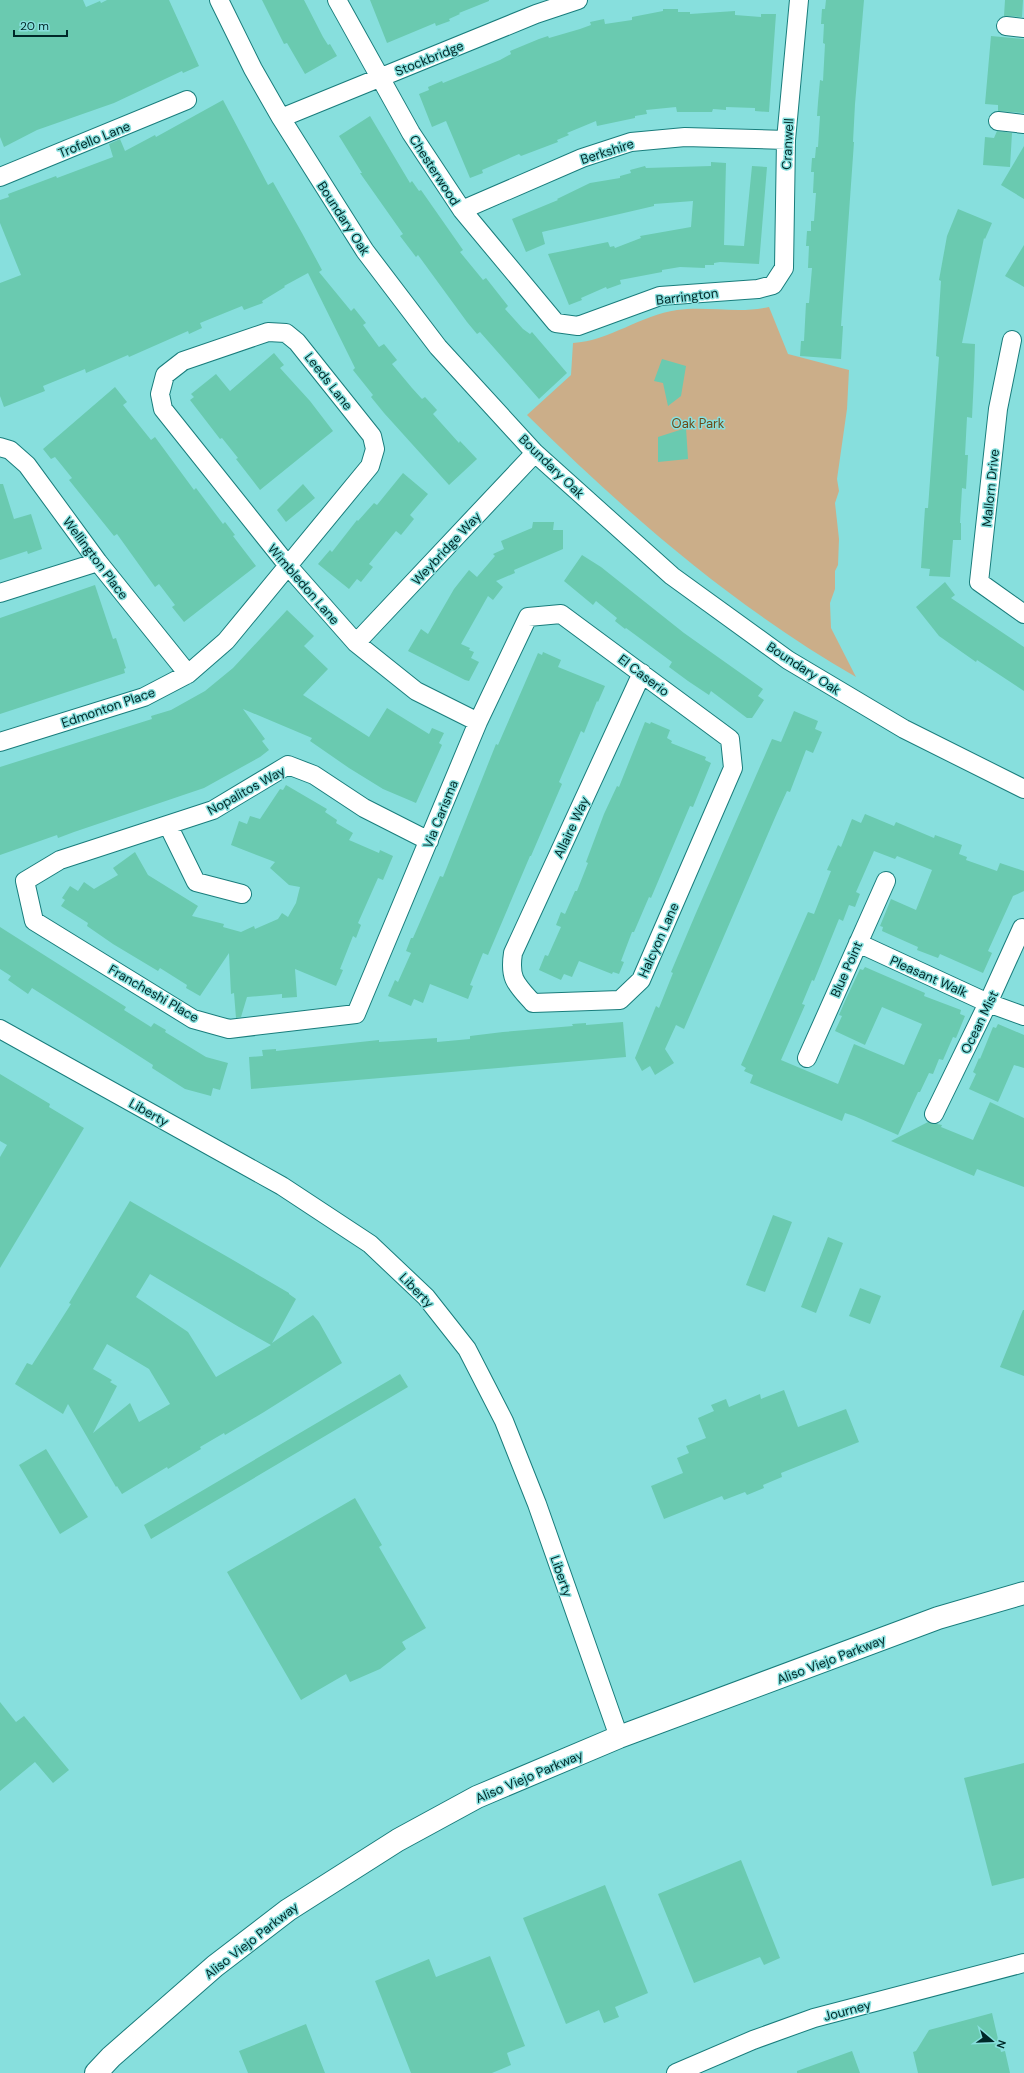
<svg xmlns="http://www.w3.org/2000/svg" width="1024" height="2073" font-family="'DM Sans',sans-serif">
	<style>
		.green { fill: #cbae89 }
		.building { fill: #6acab0; fill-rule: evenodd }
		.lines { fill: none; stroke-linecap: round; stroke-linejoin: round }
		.minor-casing { stroke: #197d7c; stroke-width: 20 }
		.major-casing { stroke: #197d7c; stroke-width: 24 }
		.minor { stroke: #fff; stroke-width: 18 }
		.major { stroke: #fff; stroke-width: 22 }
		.labels { text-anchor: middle; stroke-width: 3; stroke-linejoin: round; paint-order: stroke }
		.street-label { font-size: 13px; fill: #002828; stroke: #87dfdd }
		.park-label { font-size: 13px; fill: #6c4b1a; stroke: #87dfdd }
	</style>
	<rect width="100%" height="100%" fill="#87dfdd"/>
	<!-- green -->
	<path class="green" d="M 769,307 L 788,354 L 849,370 L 847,409 L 837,479 L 839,491 L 835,503 L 839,539 L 838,565 L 835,571 L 835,589 L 830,603 L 831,628 L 856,677 C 733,606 627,514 527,415 L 571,375 L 573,343 C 609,341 641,315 677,310 C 708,306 739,314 769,307 Z"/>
	<!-- building -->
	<path class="building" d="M 0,0 L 83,0 L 86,7 L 100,1 L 101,3 L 107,0 L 169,0 L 199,66 L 183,73 L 182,71 L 114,103 L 37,130 L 4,147 L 0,137 Z
		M 262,0 L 304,0 L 323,37 L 328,45 L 330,44 L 337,56 L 305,74 L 287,43 L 284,44 Z
		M 370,0 L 489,0 L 489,1 L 459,13 L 460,14 L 449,19 L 450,21 L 436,26 L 435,23 L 387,43 Z
		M 826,0 L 864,0 L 855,104 L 853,142 L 854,142 L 841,326 L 843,326 L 841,359 L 800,356 L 801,341 L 804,341 L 806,303 L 809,303 L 812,268 L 808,268 L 809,246 L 806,246 L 807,231 L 811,231 L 811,221 L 814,221 L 816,193 L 813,193 L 814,172 L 811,172 L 812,158 L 815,158 L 816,147 L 818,147 L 820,116 L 817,116 L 818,102 L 820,80 L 823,81 L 825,44 L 823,43 L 824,24 L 821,24 L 822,9 L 825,9 Z
		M 1005,0 L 1023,0 L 1022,17 L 1004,16 Z
		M 663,9 L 678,9 L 678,12 L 690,12 L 690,14 L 735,11 L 735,15 L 761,17 L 761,14 L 776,14 L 769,112 L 755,111 L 755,108 L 726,107 L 726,110 L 713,109 L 712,112 L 677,112 L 676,107 L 646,110 L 647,114 L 635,116 L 635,118 L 597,126 L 596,121 L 567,133 L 569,135 L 557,140 L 558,142 L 521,156 L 519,154 L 482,170 L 483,173 L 470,178 L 446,121 L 432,127 L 419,94 L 429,90 L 428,87 L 442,81 L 443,83 L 500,60 L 511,54 L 510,51 L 539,39 L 548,36 L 549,38 L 580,29 L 591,25 L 590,22 L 604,19 L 605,24 L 632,20 L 632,17 L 663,11 Z
		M 991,36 L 1024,39 L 1024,113 L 998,111 L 998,105 L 985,104 Z
		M 223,100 L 268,185 L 273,182 L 302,233 L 322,270 L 319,272 L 351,311 L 354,308 L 366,323 L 363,325 L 379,347 L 384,344 L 397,360 L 392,364 L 412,388 L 422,399 L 425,397 L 437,410 L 433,414 L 459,443 L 460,441 L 477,459 L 449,485 L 384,413 L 371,397 L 373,395 L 353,370 L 355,368 L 308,273 L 284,286 L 285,287 L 262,301 L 263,303 L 244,310 L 242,306 L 200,323 L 202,328 L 189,334 L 188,331 L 129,357 L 128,355 L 86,373 L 85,369 L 43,386 L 45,391 L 4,407 L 0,396 L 0,283 L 21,275 L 0,223 L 0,200 L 9,197 L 8,194 L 56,176 L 57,178 L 113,157 L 109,144 L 120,139 L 125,151 L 155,135 L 156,137 Z
		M 370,116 L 410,183 L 412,181 L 419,191 L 421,190 L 463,250 L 460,252 L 483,280 L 486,278 L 508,306 L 505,309 L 523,329 L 530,334 L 532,332 L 567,373 L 539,399 L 480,332 L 477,334 L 467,322 L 418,255 L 416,257 L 400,236 L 403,234 L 360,173 L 362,173 L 339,136 Z
		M 997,131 L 1012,133 L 1010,167 L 983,165 L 985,137 L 994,138 Z
		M 1024,146 L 1024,199 L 1001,185 Z
		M 711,162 L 726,163 L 724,245 L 744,246 L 752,166 L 767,167 L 759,264 L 720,262 L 714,263 L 714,265 L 705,265 L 705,268 L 680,267 L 662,270 L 662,272 L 620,280 L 621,284 L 607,289 L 606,287 L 581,298 L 582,300 L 569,305 L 548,254 L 608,242 L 610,247 L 614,246 L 615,248 L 641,238 L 640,236 L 691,227 L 693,201 L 654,204 L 654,206 L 542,232 L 545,244 L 526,252 L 512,219 L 558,200 L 557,199 L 590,183 L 620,178 L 620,176 L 631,173 L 630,170 L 645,166 L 646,168 L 711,166 Z
		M 958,209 L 992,223 L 985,239 L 984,238 L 962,343 L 975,344 L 974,376 L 972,418 L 967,417 L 965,455 L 968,455 L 966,489 L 962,488 L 960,523 L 961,523 L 961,540 L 953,540 L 950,577 L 929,576 L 930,569 L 921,568 L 925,508 L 928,508 L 939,357 L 936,356 L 941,281 L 939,280 L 947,236 Z
		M 1024,245 L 1024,287 L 1005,276 Z
		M 274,353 L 284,365 L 280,368 L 310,401 L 333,431 L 260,490 L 236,459 L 238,458 L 222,438 L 220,439 L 190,400 L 194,397 L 191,394 L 216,374 L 230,391 Z
		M 662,359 L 686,366 L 681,396 L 668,406 L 663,383 L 654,381 Z
		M 115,387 L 127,402 L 123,405 L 151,440 L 155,437 L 194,490 L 196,488 L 223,524 L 225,522 L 235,535 L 233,536 L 256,566 L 184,622 L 172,607 L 175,605 L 159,584 L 155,587 L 117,534 L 114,536 L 69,480 L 72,478 L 55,457 L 51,459 L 43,449 Z
		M 686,428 L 688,459 L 658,462 L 658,437 Z
		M 403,473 L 428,494 L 410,515 L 414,519 L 401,535 L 396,531 L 369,564 L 373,567 L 361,582 L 357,579 L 349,589 L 318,564 L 330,550 L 332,552 L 357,520 L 358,521 L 374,503 L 377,505 Z
		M 0,484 L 3,484 L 14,519 L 31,514 L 42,549 L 28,554 L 27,551 L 0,560 Z
		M 303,484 L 315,498 L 286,522 L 277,510 Z
		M 533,522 L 554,522 L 553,530 L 563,530 L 563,549 L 514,570 L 515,573 L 496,581 L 503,587 L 493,600 L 488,596 L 461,644 L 470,648 L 469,650 L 474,652 L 471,658 L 479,662 L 469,681 L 465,680 L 408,651 L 421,629 L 428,634 L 454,589 L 469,570 L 477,577 L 495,556 L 493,554 L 504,549 L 501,541 L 532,528 Z
		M 582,555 L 601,567 L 684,633 L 763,689 L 758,696 L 764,700 L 752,718 L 747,718 L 711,691 L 709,695 L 688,681 L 669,667 L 672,662 L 626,628 L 625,629 L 615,621 L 617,618 L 596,601 L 593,605 L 564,581 Z
		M 945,582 L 955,595 L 951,598 L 1024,647 L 1024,691 L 977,660 L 976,662 L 939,636 L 916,607 Z
		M 95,585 L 113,639 L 116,638 L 126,668 L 124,669 L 125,673 L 0,714 L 0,618 Z
		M 287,610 L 314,636 L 304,646 L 328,669 L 303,695 L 369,737 L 387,708 L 429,734 L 432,728 L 444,733 L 439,743 L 442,745 L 416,803 L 383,789 L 349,768 L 310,741 L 312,738 L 243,709 L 265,739 L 262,741 L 269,750 L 260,757 L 204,788 L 74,832 L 58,838 L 57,835 L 0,855 L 0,767 L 152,719 L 151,716 L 171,710 L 205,691 L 233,668 Z
		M 543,652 L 561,660 L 558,667 L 605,686 L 598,702 L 597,701 L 584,733 L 581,731 L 559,782 L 562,784 L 531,856 L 530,856 L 488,955 L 483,953 L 470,985 L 473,986 L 468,999 L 430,984 L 423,1003 L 414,999 L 411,1006 L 388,996 L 395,980 L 398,982 L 411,953 L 406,951 L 411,938 L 413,938 L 440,876 L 443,877 L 496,744 L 498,745 L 538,653 L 542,655 Z
		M 794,711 L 818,721 L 815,729 L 822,732 L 813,753 L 806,750 L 790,792 L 787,791 L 777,813 L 684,1029 L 676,1025 L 665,1049 L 674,1063 L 655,1075 L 650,1066 L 642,1071 L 635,1058 L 656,1006 L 659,1008 L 673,973 L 671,972 L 696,913 L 772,739 L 781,742 Z
		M 645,722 L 650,724 L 651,722 L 670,730 L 667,738 L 672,741 L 671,743 L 706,757 L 705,760 L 711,763 L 693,807 L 690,806 L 651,898 L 649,897 L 634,932 L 632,932 L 621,961 L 624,962 L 619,974 L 613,972 L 612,974 L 579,961 L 572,977 L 564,974 L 561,980 L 539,970 L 545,955 L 548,956 L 561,927 L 556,925 L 561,912 L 565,914 L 575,891 L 577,891 L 588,863 L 586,862 L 604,814 L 617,786 L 619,787 Z
		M 286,785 L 327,809 L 325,812 L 337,820 L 336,823 L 353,833 L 349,840 L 379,853 L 380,850 L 393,856 L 383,880 L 378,878 L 358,923 L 361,925 L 356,938 L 353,936 L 340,969 L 343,970 L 336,986 L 295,969 L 297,997 L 282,998 L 282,994 L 247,997 L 241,1017 L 236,1018 L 234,993 L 231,994 L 229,953 L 200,996 L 186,988 L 187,985 L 160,968 L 158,971 L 113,944 L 87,926 L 88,923 L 61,906 L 65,900 L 62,898 L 70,886 L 78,891 L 84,882 L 94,889 L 118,875 L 113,868 L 135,852 L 148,875 L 198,906 L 192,916 L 224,924 L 223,927 L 241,932 L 254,926 L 255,929 L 278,919 L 282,913 L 288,917 L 296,903 L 300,887 L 289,885 L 270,868 L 275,862 L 231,845 L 239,821 L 247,824 L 250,816 L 260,819 L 280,789 L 283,790 Z
		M 865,814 L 894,826 L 896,822 L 934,838 L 935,835 L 962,845 L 959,854 L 967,857 L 966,860 L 997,871 L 1000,863 L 1024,871 L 1024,891 L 1013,896 L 988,951 L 992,953 L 983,973 L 940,954 L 938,958 L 917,950 L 918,947 L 882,931 L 883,927 L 880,926 L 891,899 L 916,910 L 932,870 L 897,856 L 895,859 L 874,851 L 856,892 L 860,894 L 855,907 L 849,905 L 843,921 L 839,919 L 814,981 L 812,980 L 802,1004 L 805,1005 L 781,1060 L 838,1084 L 854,1044 L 904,1065 L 922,1024 L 882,1007 L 865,1045 L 835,1031 L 842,1016 L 839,1015 L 845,1001 L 860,969 L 863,970 L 865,967 L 925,993 L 924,996 L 961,1010 L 960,1014 L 965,1016 L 956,1038 L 953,1037 L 943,1060 L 939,1059 L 933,1074 L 929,1073 L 920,1092 L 918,1092 L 898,1135 L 854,1116 L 845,1113 L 842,1121 L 750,1083 L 753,1075 L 744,1071 L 746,1068 L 741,1065 L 808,912 L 814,914 L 831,871 L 827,870 L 838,845 L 841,847 L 852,819 L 861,823 Z
		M 0,927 L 126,1007 L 124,1010 L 151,1027 L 154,1023 L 166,1030 L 165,1032 L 206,1057 L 228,1063 L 220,1090 L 213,1088 L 211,1096 L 185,1089 L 152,1068 L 153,1065 L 122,1045 L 32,988 L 28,994 L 8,980 L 11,976 L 0,969 Z
		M 623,1022 L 626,1057 L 251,1089 L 249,1057 L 263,1056 L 262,1050 L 276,1049 L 276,1051 L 379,1040 L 379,1042 L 437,1038 L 437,1042 L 470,1039 L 470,1036 L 503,1032 L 573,1026 L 572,1024 L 586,1023 L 586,1025 Z
		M 998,1024 L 1024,1035 L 1024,1068 L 1014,1065 L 998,1102 L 969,1089 L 976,1074 L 973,1072 L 979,1058 L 980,1059 L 993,1027 L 996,1028 Z
		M 0,1074 L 50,1104 L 49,1107 L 84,1128 L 0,1268 L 0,1157 L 7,1145 L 0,1141 Z
		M 990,1102 L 1024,1118 L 1024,1187 L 977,1169 L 974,1176 L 891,1141 L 928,1122 L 942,1125 L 941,1127 L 973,1140 Z
		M 130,1201 L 233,1260 L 289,1293 L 289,1294 L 296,1299 L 272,1343 L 313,1315 L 319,1322 L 342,1363 L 264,1412 L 225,1435 L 224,1433 L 200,1447 L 201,1449 L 168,1469 L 167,1467 L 122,1494 L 117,1486 L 116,1487 L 68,1404 L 63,1414 L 15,1384 L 27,1363 L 32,1365 L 71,1304 L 69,1303 ZM 150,1274 L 239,1327 L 271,1345 L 216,1377 L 188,1332 L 136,1297 ZM 107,1344 L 149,1369 L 170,1404 L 139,1422 L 130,1403 L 93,1433 L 117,1386 L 110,1382 L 112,1380 L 93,1369 Z
		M 773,1215 L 792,1222 L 765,1292 L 746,1285 Z
		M 828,1237 L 843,1243 L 816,1313 L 801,1307 Z
		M 860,1288 L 881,1296 L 870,1324 L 849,1316 Z
		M 1023,1310 L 1024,1310 L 1024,1376 L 1000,1367 Z
		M 400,1374 L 408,1387 L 151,1539 L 144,1525 Z
		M 784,1390 L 798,1427 L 846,1409 L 859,1442 L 781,1473 L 782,1477 L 763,1485 L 764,1488 L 747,1495 L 745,1492 L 724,1500 L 722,1496 L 664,1519 L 651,1486 L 683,1473 L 677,1458 L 689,1453 L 686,1446 L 706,1438 L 698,1418 L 714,1411 L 711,1405 L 726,1399 L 729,1407 L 760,1394 L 761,1399 Z
		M 46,1449 L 88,1517 L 60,1534 L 19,1465 Z
		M 355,1498 L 382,1545 L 379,1547 L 426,1628 L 402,1642 L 406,1649 L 380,1669 L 350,1682 L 346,1674 L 301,1700 L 227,1572 Z
		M 0,1702 L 16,1722 L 24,1716 L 69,1770 L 53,1783 L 35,1762 L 0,1791 Z
		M 1024,1763 L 1024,1878 L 992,1886 L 964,1778 Z
		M 741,1860 L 780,1958 L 764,1965 L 760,1957 L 694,1983 L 658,1894 Z
		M 605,1885 L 648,1993 L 615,2007 L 619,2017 L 604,2023 L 599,2010 L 566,2024 L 523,1918 Z
		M 490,1956 L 525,2046 L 507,2053 L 511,2065 L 492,2073 L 411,2073 L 375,1981 L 429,1959 L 436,1977 Z
		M 992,2013 L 1001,2052 L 1005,2051 L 1010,2073 L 918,2073 L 913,2052 L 916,2051 L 929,2030 Z
		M 306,2024 L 325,2073 L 248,2073 L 239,2051 Z
		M 852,2051 L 860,2073 L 797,2073 L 797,2071 Z"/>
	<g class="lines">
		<!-- minor casing -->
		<g class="minor-casing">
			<path id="minor" d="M 219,0 L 253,69 L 281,118 L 365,251 L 438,347 L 535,453 L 672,576 L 788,660 L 904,729 L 1024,789
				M 337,0 L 411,133 L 462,210 L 556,323 L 578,326 L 660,296 L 758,289 L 773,285 L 784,268 L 786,140 L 799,0
				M 1006,26 L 1024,28
				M 281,118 L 536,14 L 578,0
				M 998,121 L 1024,124
				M 0,177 L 187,100
				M 462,210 L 582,158 L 631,142 L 685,137 L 786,140
				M 1012,340 L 998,409 L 979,582 L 1024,614
				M 0,447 L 10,450 L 27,465 L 98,562 L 188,674
				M 0,593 L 98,562
				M 356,643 L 535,453
				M 0,742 L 144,697 L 188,674 L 226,641 L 370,466 L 375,449 L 372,436 L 297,342 L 286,333 L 268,332 L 183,361 L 165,375 L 160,394 L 163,409 L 289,567 L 356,643 L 416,691 L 478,722
				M 168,825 L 196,882 L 242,894
				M 429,841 L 364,808 L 314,775 L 288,765 L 213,810 L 60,860 L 25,881 L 34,921 L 193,1019 L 229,1029 L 356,1014 L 478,722 L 528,617 L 561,614 L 730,739 L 733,768 L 641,980 L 620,1000 L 533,1003 C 516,984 509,979 513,953 L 642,673
				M 858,943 L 988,1003 L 1024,1016
				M 0,1029 L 282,1186 L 370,1244 L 426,1297 L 467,1349 L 504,1421 L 537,1504 L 619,1737
				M 807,1058 L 886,881
				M 934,1114 L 988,1003 L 1022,928
				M 676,2073 L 753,2040 L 814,2018 L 1024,1963"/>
		</g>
		<!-- major casing -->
		<g class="major-casing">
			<path id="major" d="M 96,2073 L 111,2057 L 215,1966 L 288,1910 L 398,1840 L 477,1797 L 619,1737 L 938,1618 L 1024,1593"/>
		</g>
		<!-- minor -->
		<use href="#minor" class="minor"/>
		<!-- major -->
		<use href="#major" class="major"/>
	</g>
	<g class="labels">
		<!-- street labels -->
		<g class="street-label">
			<text transform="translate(429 58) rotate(-22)" y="5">Stockbridge</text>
			<text transform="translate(94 139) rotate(-22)" y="5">Trofello Lane</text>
			<text transform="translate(787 144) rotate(-87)" y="5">Cranwell</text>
			<text transform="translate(607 151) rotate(-18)" y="5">Berkshire</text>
			<text transform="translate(435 170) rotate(57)" y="5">Chesterwood</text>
			<text transform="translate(344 218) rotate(57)" y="5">Boundary Oak</text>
			<text transform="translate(687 296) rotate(-7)" y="5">Barrington</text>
			<text transform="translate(329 381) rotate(52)" y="5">Leeds Lane</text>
			<text transform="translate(552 466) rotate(44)" y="5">Boundary Oak</text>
			<text transform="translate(990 488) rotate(-84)" y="5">Mallorn Drive</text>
			<text transform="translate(446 548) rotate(-47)" y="5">Weybridge Way</text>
			<text transform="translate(96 558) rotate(53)" y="5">Wellington Place</text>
			<text transform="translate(304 584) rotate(49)" y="5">Wimbledon Lane</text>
			<text transform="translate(804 668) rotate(33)" y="5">Boundary Oak</text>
			<text transform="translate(644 675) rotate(37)" y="5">El Caserio</text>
			<text transform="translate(108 707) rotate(-19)" y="5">Edmonton Place</text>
			<text transform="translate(246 790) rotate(-29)" y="5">Nopalitos Way</text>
			<text transform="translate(440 814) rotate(-68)" y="5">Via Carisma</text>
			<text transform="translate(571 827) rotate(-65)" y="5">Allaire Way</text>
			<text transform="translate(658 940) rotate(-66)" y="5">Halcyon Lane</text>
			<text transform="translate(846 969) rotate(-66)" y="5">Blue Point</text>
			<text transform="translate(929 976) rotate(24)" y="5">Pleasant Walk</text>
			<text transform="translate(154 993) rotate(30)" y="5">Francheshi Place</text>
			<text transform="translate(979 1022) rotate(-64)" y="5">Ocean Mist</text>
			<text transform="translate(149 1112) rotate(29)" y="5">Liberty</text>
			<text transform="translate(417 1290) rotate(46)" y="5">Liberty</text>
			<text transform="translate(562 1576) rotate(71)" y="5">Liberty</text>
			<text transform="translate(831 1659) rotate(-21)" y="5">Aliso Viejo Parkway</text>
			<text transform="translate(529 1776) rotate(-23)" y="5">Aliso Viejo Parkway</text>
			<text transform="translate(251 1940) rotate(-38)" y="5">Aliso Viejo Parkway</text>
			<text transform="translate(847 2010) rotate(-15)" y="5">Journey</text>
		</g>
		<!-- park labels -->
		<g class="park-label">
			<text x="698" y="428">Oak Park</text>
		</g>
	</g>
	<!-- north arrow -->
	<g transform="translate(992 2041) rotate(109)" stroke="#87dfdd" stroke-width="3" paint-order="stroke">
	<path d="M0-3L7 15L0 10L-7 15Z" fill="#002828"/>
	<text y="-6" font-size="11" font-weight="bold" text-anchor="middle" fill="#002828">N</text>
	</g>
	<!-- scale -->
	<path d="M14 30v6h53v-6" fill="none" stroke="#002828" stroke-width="2"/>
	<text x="20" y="30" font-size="12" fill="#002828" stroke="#87dfdd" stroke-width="3" paint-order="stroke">20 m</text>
</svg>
